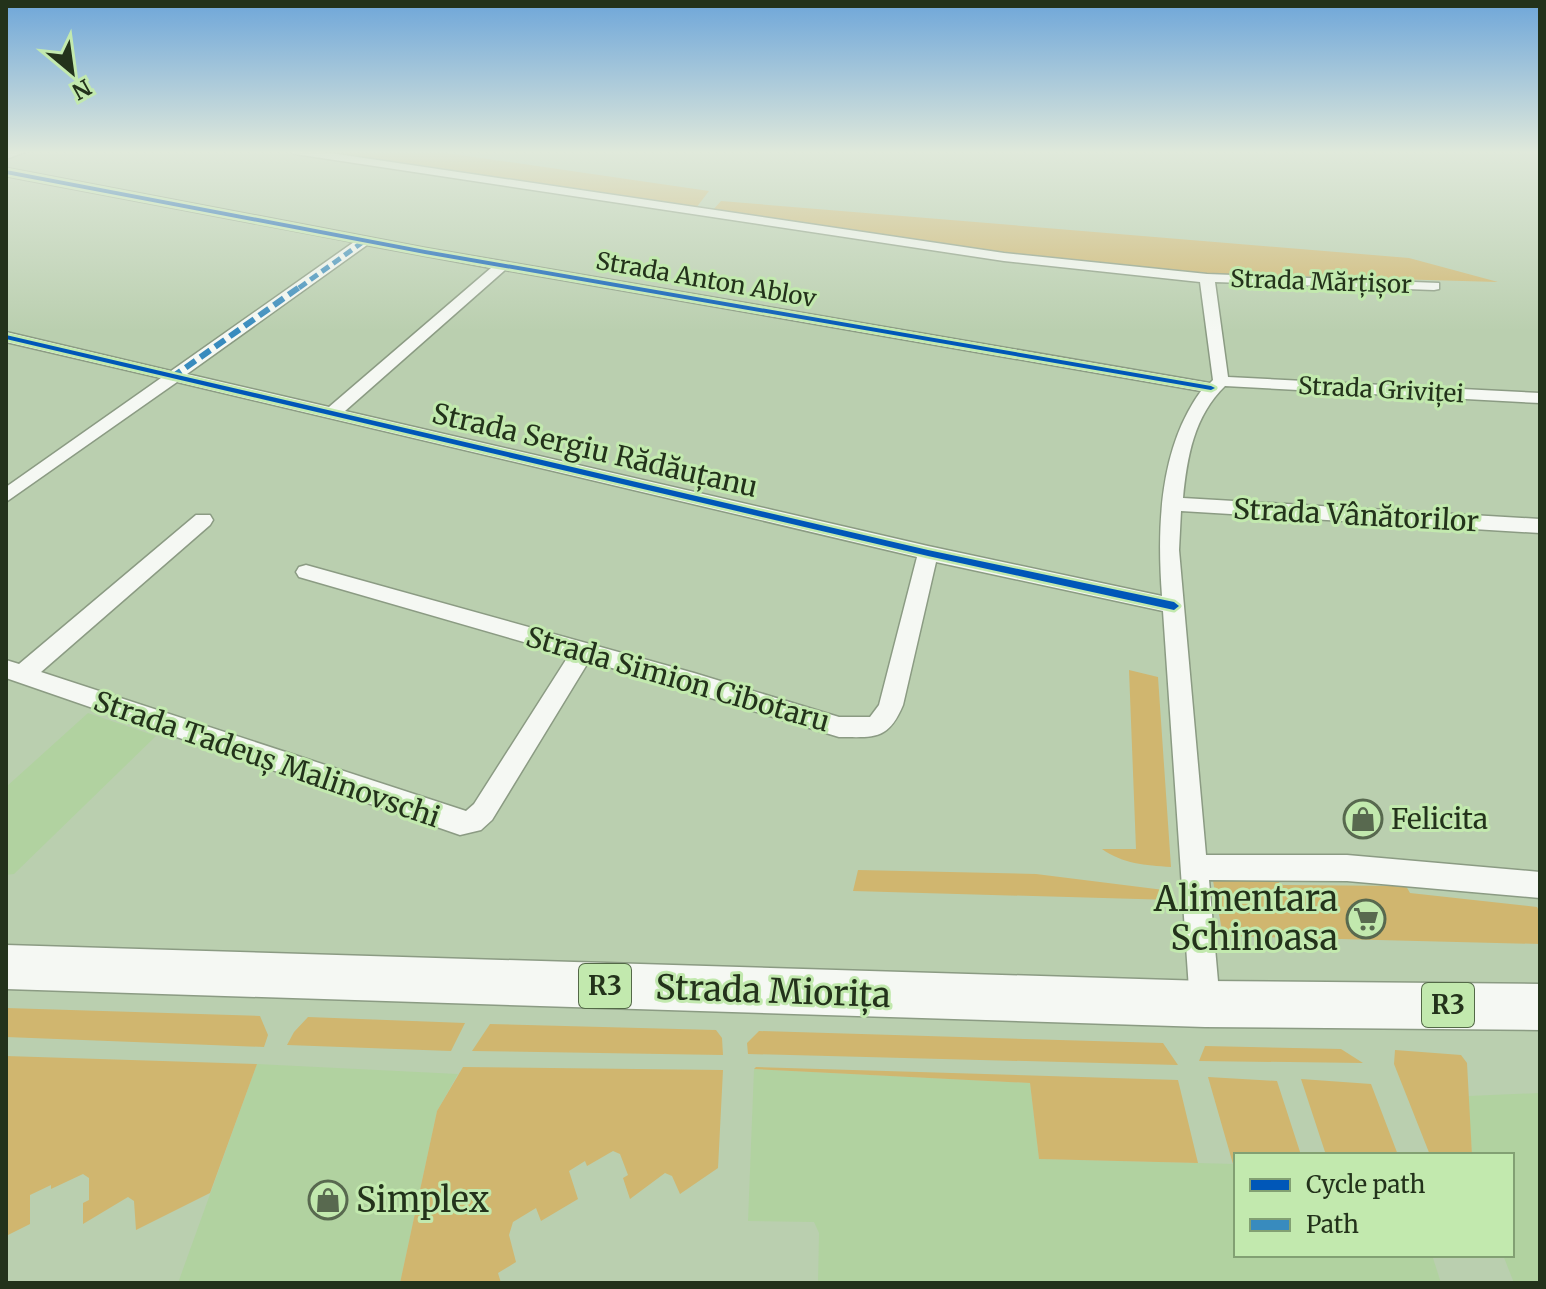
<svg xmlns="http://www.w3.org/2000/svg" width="1546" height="1289" font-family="Merriweather,serif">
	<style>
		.built { fill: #b1d2a0 }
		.green { fill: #d0b66f }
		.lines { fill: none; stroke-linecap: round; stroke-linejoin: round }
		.minor-casing { stroke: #8b9b83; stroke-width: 3 }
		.primary-casing { stroke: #8b9b83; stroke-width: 3 }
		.minor { fill: #f5f8f3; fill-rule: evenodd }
		.primary { fill: #f5f8f3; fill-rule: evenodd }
		.quiet-far1 { stroke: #388bbe; stroke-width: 5; stroke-dasharray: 9 5; stroke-linecap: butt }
		.quiet { stroke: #388bbe; stroke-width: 6; stroke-dasharray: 12 6; stroke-linecap: butt }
		.cycleway-casing { stroke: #c2e9ae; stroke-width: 5 }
		.cycleway { fill: #0057b8; fill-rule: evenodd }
		.labels { text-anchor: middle; stroke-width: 6; stroke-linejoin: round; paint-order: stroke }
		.far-street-label { font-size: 24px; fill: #23321b; stroke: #c2e9ae }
		.shield { fill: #c2e9ae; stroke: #536947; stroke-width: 2 }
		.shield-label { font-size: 26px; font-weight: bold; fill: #23321b }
		.street-label { font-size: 28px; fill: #23321b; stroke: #c2e9ae }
		.poi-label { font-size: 28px; fill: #23321b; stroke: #c2e9ae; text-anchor: start }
		.near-poi-label { font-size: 34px; fill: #23321b; stroke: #c2e9ae; text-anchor: end }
		.near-street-label { font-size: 34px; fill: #23321b; stroke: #c2e9ae }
	</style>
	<rect width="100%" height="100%" fill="#bacfaf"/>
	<!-- built -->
	<path class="built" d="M 88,713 L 156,736 L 14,874 L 6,875 L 6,787 Z
		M 257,1064 L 458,1074 L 437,1111 L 400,1283 L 178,1283 Z
		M 754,1069 L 1030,1083 L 1039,1159 L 1236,1164 L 1236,1255 L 1432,1255 L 1441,1283 L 818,1283 L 819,1233 L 814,1222 L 748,1221 Z
		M 1540,1093 L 1540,1283 L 1514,1283 L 1503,1255 L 1512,1255 L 1512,1155 L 1472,1155 L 1468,1096 Z"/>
	<!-- green -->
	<path class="green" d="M 315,151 L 433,151 L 709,191 L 696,208 Z
		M 721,201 L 1409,258 L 1498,282 L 1187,273 L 944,246 L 713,210 Z
		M 1129,670 L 1158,677 L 1171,867 C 1145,865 1123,864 1102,849 L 1136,849 Z
		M 858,870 L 1036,874 L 1172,891 L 1173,900 L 853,891 Z
		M 1266,874 L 1283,885 L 1406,886 L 1410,893 L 1537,907 L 1540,913 L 1540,944 L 1223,936 L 1212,875 Z
		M 6,1008 L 260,1016 L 268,1035 L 264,1047 L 6,1037 Z
		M 308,1017 L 465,1023 L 451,1051 L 287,1045 L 294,1032 Z
		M 490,1024 L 716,1030 L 722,1038 L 723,1055 L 472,1051 Z
		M 759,1031 L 1163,1043 L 1178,1065 L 748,1054 L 747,1043 Z
		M 1205,1046 L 1341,1049 L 1363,1063 L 1199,1061 Z
		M 1395,1050 L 1461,1055 L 1467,1063 L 1472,1155 L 1430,1155 L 1394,1064 Z
		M 6,1056 L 257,1064 L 210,1193 L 136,1230 L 134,1201 L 128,1197 L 83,1224 L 83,1203 L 89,1200 L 89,1178 L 83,1174 L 51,1189 L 51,1185 L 30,1195 L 30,1224 L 6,1236 Z
		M 463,1067 L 723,1070 L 718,1168 L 680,1194 L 672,1176 L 665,1173 L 630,1199 L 623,1178 L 628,1175 L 620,1154 L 613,1151 L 587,1166 L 585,1161 L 569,1171 L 578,1199 L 541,1221 L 536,1208 L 513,1222 L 509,1235 L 516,1262 L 498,1273 L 501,1283 L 400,1283 L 437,1111 Z
		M 756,1067 L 1178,1080 L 1198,1163 L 1039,1159 L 1030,1083 L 754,1069 Z
		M 1208,1077 L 1277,1081 L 1301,1155 L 1236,1155 L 1236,1164 L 1233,1164 Z
		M 1301,1079 L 1371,1084 L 1398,1155 L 1326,1155 Z"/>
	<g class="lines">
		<!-- minor casing -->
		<g class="minor-casing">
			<path id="minor" d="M 11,151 L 28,151 L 6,159 L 6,152 Z
				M 289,151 L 317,151 L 1004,253 L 1207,274 L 1439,283 L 1439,289 L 1434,290 L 1215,282 L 1228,377 L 1540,393 L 1540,403 L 1225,386 C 1194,416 1187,457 1183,498 L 1540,519 L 1540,533 L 1181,511 L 1179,550 L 1206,855 L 1347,855 L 1540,872 L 1540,898 L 1347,881 L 1209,880 L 1220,1004 L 1216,1015 L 1205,1019 L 1194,1015 L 1190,1004 L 1163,611 L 936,562 L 903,705 C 888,741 874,737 839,737 L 589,661 L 492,820 L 481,830 L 460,835 L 6,678 L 6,660 L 19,664 L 196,515 L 210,515 L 213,520 L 210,525 L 41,672 L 466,811 L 474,804 L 569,655 L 299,577 L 296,572 L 299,567 L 306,565 L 694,673 L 839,717 L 870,717 L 879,705 L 917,557 L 177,382 L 6,502 L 6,487 L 161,378 L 6,342 L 6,332 L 171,371 L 354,242 L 6,176 L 6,168 L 425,248 L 1210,383 L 1213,380 L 1200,282 L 1004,261 L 295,154 ZM 367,245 L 491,268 L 329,407 L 187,374 ZM 505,270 L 1201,391 C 1159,449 1157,527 1162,596 L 928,546 L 345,411 Z"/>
		</g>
		<!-- primary casing -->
		<g class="primary-casing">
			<path id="primary" d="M 6,945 L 1205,981 L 1540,984 L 1540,1030 L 1205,1027 L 6,989 Z"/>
		</g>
		<!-- minor -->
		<use href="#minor" class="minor"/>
		<!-- primary -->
		<use href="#primary" class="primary"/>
		<!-- quiet-far1 -->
		<path class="quiet-far1" d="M 299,288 L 367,239"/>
		<!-- quiet -->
		<path class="quiet" d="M 171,378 L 301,286"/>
		<!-- cycleway casing -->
		<g class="cycleway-casing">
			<path id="cycleway" d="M 6,170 L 425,250 L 1211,386 L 1215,388 L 1211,390 L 425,254 L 6,174 Z
				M 6,335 L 928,550 L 1174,602 L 1179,606 L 1174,610 L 928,556 L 6,339 Z"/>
		</g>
		<!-- cycleway -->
		<use href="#cycleway" class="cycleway"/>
	</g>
	<!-- sky -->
	<linearGradient id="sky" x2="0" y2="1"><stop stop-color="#6ea6d9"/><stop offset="0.46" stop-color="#e0e9db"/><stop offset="1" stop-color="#e0e9db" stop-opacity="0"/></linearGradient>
	<rect width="1546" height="331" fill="url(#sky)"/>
	<!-- icons -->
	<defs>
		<g id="shop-ring" transform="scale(2)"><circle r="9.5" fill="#c2e9ae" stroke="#58694f" stroke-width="1.5"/><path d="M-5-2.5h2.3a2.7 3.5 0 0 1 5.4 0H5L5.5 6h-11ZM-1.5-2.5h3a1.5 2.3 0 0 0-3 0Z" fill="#58694f"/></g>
		<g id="supermarket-ring" transform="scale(2)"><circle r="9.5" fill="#c2e9ae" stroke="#58694f" stroke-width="1.5"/><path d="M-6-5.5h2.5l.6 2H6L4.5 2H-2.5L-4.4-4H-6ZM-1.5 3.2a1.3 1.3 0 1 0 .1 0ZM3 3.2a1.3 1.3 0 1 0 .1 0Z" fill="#58694f"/></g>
	</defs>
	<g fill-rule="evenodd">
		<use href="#shop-ring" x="1363" y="819"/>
		<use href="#supermarket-ring" x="1366" y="919"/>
		<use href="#shop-ring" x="328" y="1200"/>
	</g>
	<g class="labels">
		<!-- far-street labels -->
		<g class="far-street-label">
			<text transform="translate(706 280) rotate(10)" y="8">Strada Anton Ablov</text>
			<text transform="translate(1321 282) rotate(2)" y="8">Strada Mărțișor</text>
			<text transform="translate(1381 390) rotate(3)" y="8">Strada Griviței</text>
		</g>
		<!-- shield labels -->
		<g class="shield">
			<rect x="579" y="964" width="52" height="44" rx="6"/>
			<rect x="1422" y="983" width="52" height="44" rx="6"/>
		</g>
		<g class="shield-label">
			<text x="605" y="995">R3</text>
			<text x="1448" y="1014">R3</text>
		</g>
		<!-- street labels -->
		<g class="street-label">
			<text transform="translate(595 450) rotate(13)" y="10">Strada Sergiu Rădăuțanu</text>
			<text transform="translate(1356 515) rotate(3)" y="10">Strada Vânătorilor</text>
			<text transform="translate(678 679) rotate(16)" y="10">Strada Simion Cibotaru</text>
			<text transform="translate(267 759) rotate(19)" y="10">Strada Tadeuș Malinovschi</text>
		</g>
		<!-- poi labels -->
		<g class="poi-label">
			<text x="1391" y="829">Felicita</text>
		</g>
		<!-- near-poi labels -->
		<g class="near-poi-label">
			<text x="1338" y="911">Alimentara<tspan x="1338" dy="39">Schinoasa</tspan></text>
			<text x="356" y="1212" text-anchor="start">Simplex</text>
		</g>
		<!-- near-street labels -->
		<g class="near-street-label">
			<text transform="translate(773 991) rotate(2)" y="12">Strada Miorița</text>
		</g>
	</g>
	<!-- border -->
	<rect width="1546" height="1289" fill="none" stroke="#23321b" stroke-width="16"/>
	<!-- legend -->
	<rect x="1234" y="1153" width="280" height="104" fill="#c2e9ae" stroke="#82a073" stroke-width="2"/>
	<rect x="1250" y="1179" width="40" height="12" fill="#0057b8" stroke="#82a073" stroke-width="2"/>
	<text x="1306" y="1193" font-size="24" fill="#23321b">Cycle path</text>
	<rect x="1250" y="1219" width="40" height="12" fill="#388bbe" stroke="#82a073" stroke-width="2"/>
	<text x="1306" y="1233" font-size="24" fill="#23321b">Path</text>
	<!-- north arrow -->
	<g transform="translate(72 72) rotate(151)" stroke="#c2e9ae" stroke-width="6" paint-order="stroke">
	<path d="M0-6L14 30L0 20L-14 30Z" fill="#23321b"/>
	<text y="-12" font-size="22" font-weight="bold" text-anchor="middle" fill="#23321b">N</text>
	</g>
</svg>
